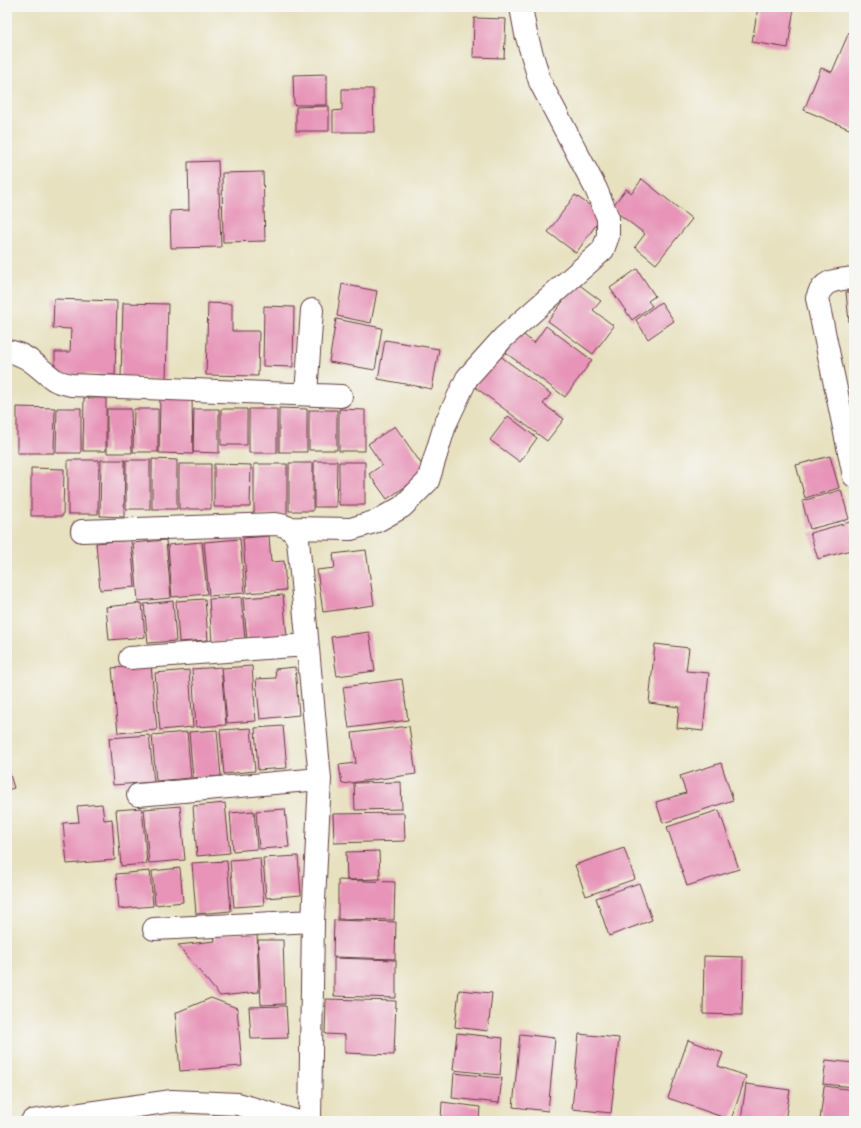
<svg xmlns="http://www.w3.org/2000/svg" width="861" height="1128" font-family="Dekko,sans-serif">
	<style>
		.building { fill: #e794b8 }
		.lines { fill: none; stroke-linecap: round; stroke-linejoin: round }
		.minor-casing { stroke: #623c41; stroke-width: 24 }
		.minor { stroke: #fff; stroke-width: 22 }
	</style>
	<rect width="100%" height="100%" fill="#f6f6f2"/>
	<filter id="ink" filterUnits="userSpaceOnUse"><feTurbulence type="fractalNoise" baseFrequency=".025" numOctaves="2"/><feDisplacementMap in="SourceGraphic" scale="8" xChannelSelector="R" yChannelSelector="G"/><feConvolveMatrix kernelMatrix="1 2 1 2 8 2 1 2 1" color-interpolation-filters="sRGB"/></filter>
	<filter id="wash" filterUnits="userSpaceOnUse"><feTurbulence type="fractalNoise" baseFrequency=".012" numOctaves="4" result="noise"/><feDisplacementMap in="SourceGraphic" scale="16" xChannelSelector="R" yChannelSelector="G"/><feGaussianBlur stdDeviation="0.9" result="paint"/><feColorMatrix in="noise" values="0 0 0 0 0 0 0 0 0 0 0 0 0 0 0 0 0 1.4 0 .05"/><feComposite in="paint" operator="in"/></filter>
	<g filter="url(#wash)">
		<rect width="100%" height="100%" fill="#e7e1bf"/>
		<g id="blocks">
			<!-- building -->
			<path class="building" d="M 758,7 L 794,7 L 788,48 L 752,42 Z
				M 474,18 L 506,19 L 504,58 L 473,57 Z
				M 849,32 L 854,34 L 854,131 L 804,110 L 821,68 L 832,72 Z
				M 327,74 L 327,105 L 294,105 L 293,75 Z
				M 342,89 L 373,89 L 374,132 L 333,132 L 333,111 L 342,110 Z
				M 329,106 L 329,131 L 296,131 L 296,107 Z
				M 218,161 L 221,247 L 171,248 L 170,211 L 189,210 L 188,162 Z
				M 263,172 L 265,241 L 223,242 L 222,173 Z
				M 642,179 L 692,219 L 656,264 L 635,247 L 645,234 L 611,208 L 626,189 L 632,193 Z
				M 575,195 L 603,215 L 576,253 L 548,232 Z
				M 637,269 L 655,296 L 648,301 L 652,306 L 632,320 L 610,288 Z
				M 577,283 L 601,301 L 593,310 L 614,326 L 593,354 L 548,321 Z
				M 342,284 L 377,291 L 371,323 L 337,316 Z
				M 846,292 L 854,292 L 854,321 L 849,322 Z
				M 54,299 L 117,301 L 115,375 L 55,374 L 55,352 L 70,352 L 71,329 L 53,328 Z
				M 661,302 L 674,321 L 648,339 L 636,320 Z
				M 123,303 L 168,304 L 166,379 L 121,377 Z
				M 208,303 L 232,304 L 232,331 L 259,331 L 258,376 L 206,375 Z
				M 264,306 L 294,307 L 293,367 L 263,366 Z
				M 336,319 L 382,328 L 375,370 L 329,362 Z
				M 546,326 L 592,360 L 565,397 L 506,353 L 520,332 L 534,343 Z
				M 385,340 L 439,349 L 432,389 L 378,379 Z
				M 499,355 L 551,394 L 543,404 L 564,419 L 547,441 L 475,387 Z
				M 160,397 L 192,397 L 193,454 L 159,453 Z
				M 84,398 L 106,398 L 106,451 L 83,451 Z
				M 17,407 L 55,408 L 54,453 L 17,453 Z
				M 57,408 L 81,408 L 81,453 L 56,453 Z
				M 279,408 L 307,409 L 307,452 L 279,452 Z
				M 107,409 L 131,409 L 132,453 L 107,453 Z
				M 134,409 L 158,409 L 158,452 L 133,452 Z
				M 194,409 L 219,409 L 219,453 L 193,452 Z
				M 221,409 L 247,409 L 247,445 L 221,445 Z
				M 249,409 L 277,409 L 277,453 L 249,453 Z
				M 339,409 L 365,410 L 365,451 L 339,451 Z
				M 309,410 L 337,410 L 337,450 L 309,450 Z
				M 508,416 L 537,438 L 520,462 L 490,440 Z
				M 395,426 L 427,472 L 387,499 L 369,474 L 382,465 L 368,444 Z
				M 830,456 L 839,488 L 805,498 L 796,465 Z
				M 152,459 L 177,460 L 177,509 L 152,509 Z
				M 68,460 L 99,460 L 98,514 L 68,514 Z
				M 101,460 L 125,460 L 124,517 L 100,516 Z
				M 126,460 L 150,460 L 150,509 L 126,509 Z
				M 314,461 L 337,461 L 336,507 L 314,507 Z
				M 339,462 L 365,462 L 365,505 L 339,505 Z
				M 289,463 L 313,463 L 313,511 L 289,511 Z
				M 179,464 L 211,464 L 211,509 L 179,509 Z
				M 214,464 L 251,465 L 250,507 L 214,507 Z
				M 254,464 L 287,464 L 287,515 L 254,515 Z
				M 31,468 L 64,469 L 63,516 L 31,516 Z
				M 841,490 L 849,519 L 810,529 L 802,501 Z
				M 850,522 L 854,535 L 854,549 L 818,559 L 810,533 Z
				M 269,536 L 271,562 L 284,561 L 286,590 L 247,593 L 243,538 Z
				M 240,539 L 245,593 L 209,596 L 204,542 Z
				M 131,540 L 135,587 L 100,590 L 96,543 Z
				M 166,540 L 171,598 L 138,601 L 133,543 Z
				M 202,542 L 207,594 L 172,597 L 168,545 Z
				M 366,550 L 374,605 L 323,612 L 317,570 L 335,568 L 333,554 Z
				M 283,595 L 287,637 L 247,640 L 243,598 Z
				M 241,597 L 245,639 L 212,643 L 209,599 Z
				M 205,599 L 208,640 L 179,642 L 176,601 Z
				M 173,601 L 176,641 L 148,643 L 144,604 Z
				M 142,603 L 145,637 L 109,640 L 106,607 Z
				M 369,632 L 375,671 L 337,676 L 331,637 Z
				M 655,644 L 689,648 L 686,671 L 709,673 L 703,731 L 677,728 L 679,707 L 649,703 Z
				M 151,665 L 157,730 L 118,733 L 112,668 Z
				M 252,666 L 256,721 L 227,723 L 222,668 Z
				M 221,667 L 226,725 L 196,727 L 192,669 Z
				M 295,667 L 299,715 L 260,719 L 256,679 L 276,678 L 275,669 Z
				M 189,670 L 193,727 L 160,730 L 155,673 Z
				M 402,679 L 408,720 L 349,728 L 343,687 Z
				M 283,726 L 287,768 L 258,770 L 255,728 Z
				M 409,726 L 416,774 L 342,784 L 339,765 L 356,763 L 352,733 Z
				M 251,728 L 255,771 L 224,774 L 220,730 Z
				M 217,730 L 221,776 L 193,778 L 189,732 Z
				M 187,732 L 191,778 L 156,781 L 152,735 Z
				M 149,735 L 154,782 L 113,785 L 109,738 Z
				M 721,763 L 733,800 L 663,823 L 656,802 L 686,793 L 680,776 Z
				M 7,765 L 14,788 L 7,790 Z
				M 401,782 L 402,809 L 355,810 L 354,783 Z
				M 225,803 L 230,853 L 197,856 L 193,806 Z
				M 102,804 L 104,820 L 112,819 L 115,860 L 67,864 L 63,823 L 79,822 L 77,806 Z
				M 180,806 L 185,860 L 149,863 L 144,809 Z
				M 142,808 L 147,864 L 121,866 L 116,810 Z
				M 285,809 L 289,847 L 259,849 L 256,811 Z
				M 719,810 L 739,869 L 687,886 L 667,827 Z
				M 254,811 L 257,849 L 233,851 L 230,813 Z
				M 404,813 L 405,841 L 334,843 L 333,814 Z
				M 624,848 L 635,879 L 586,896 L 575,865 Z
				M 379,851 L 380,879 L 347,880 L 346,852 Z
				M 298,856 L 301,895 L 266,898 L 263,858 Z
				M 260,858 L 264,905 L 234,907 L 230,860 Z
				M 227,861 L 231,911 L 196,914 L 192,863 Z
				M 180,868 L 183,902 L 155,905 L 152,871 Z
				M 150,871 L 153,906 L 119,909 L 116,874 Z
				M 338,880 L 395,882 L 394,920 L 338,919 Z
				M 639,883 L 652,920 L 609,936 L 596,898 Z
				M 334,920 L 396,922 L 395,959 L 333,957 Z
				M 257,932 L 259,992 L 220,996 L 178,945 L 215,941 L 214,935 Z
				M 258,940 L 283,940 L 285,1004 L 261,1005 Z
				M 704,956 L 743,957 L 742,1015 L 703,1014 Z
				M 334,958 L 396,960 L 396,998 L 334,996 Z
				M 459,990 L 492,993 L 488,1031 L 455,1027 Z
				M 211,998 L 237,1008 L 242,1066 L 180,1071 L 175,1013 Z
				M 326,999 L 396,1001 L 394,1055 L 345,1053 L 345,1035 L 325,1034 Z
				M 286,1006 L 288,1038 L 251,1039 L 249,1007 Z
				M 457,1033 L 503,1038 L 500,1075 L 453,1070 Z
				M 520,1034 L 555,1038 L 548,1111 L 513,1107 Z
				M 579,1034 L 619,1038 L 611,1113 L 572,1109 Z
				M 688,1040 L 723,1053 L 718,1066 L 746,1076 L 731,1120 L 668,1098 Z
				M 826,1060 L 854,1063 L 854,1087 L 823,1084 Z
				M 454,1073 L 502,1078 L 499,1103 L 452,1098 Z
				M 746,1084 L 790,1090 L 785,1121 L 741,1121 Z
				M 824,1086 L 854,1090 L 852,1121 L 820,1121 Z
				M 442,1102 L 480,1107 L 479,1121 L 441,1121 Z
				M 179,1118 L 196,1120 L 196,1121 L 178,1121 Z"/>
		</g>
	</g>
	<g filter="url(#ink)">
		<use href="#blocks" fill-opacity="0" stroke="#623c41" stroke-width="1"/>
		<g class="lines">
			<!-- minor casing -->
			<g class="minor-casing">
				<path id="minor" d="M 854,278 C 837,280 823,279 817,298 L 854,476
					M 7,351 C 28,354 39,369 55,380 C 59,383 66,383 71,385 L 341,396
					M 306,394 L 312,310
					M 290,528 L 351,529 L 377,521 L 402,507 L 428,481 L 445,425 L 467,378 L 503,338 L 603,250 L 608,236 L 608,218 L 596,189 L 540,82 L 526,34 L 521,7
					M 82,531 L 274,524 C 287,525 293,529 298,540 L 320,779 L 313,921 L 310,1121
					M 130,658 L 307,645
					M 138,795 L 320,779
					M 154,929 L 313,921
					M 32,1121 L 172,1101 L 238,1104 L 296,1121"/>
			</g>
			<!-- minor -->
			<use href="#minor" class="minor"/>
		</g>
	</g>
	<!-- margin -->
	<rect width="861" height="1128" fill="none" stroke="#f6f6f2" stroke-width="24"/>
</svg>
